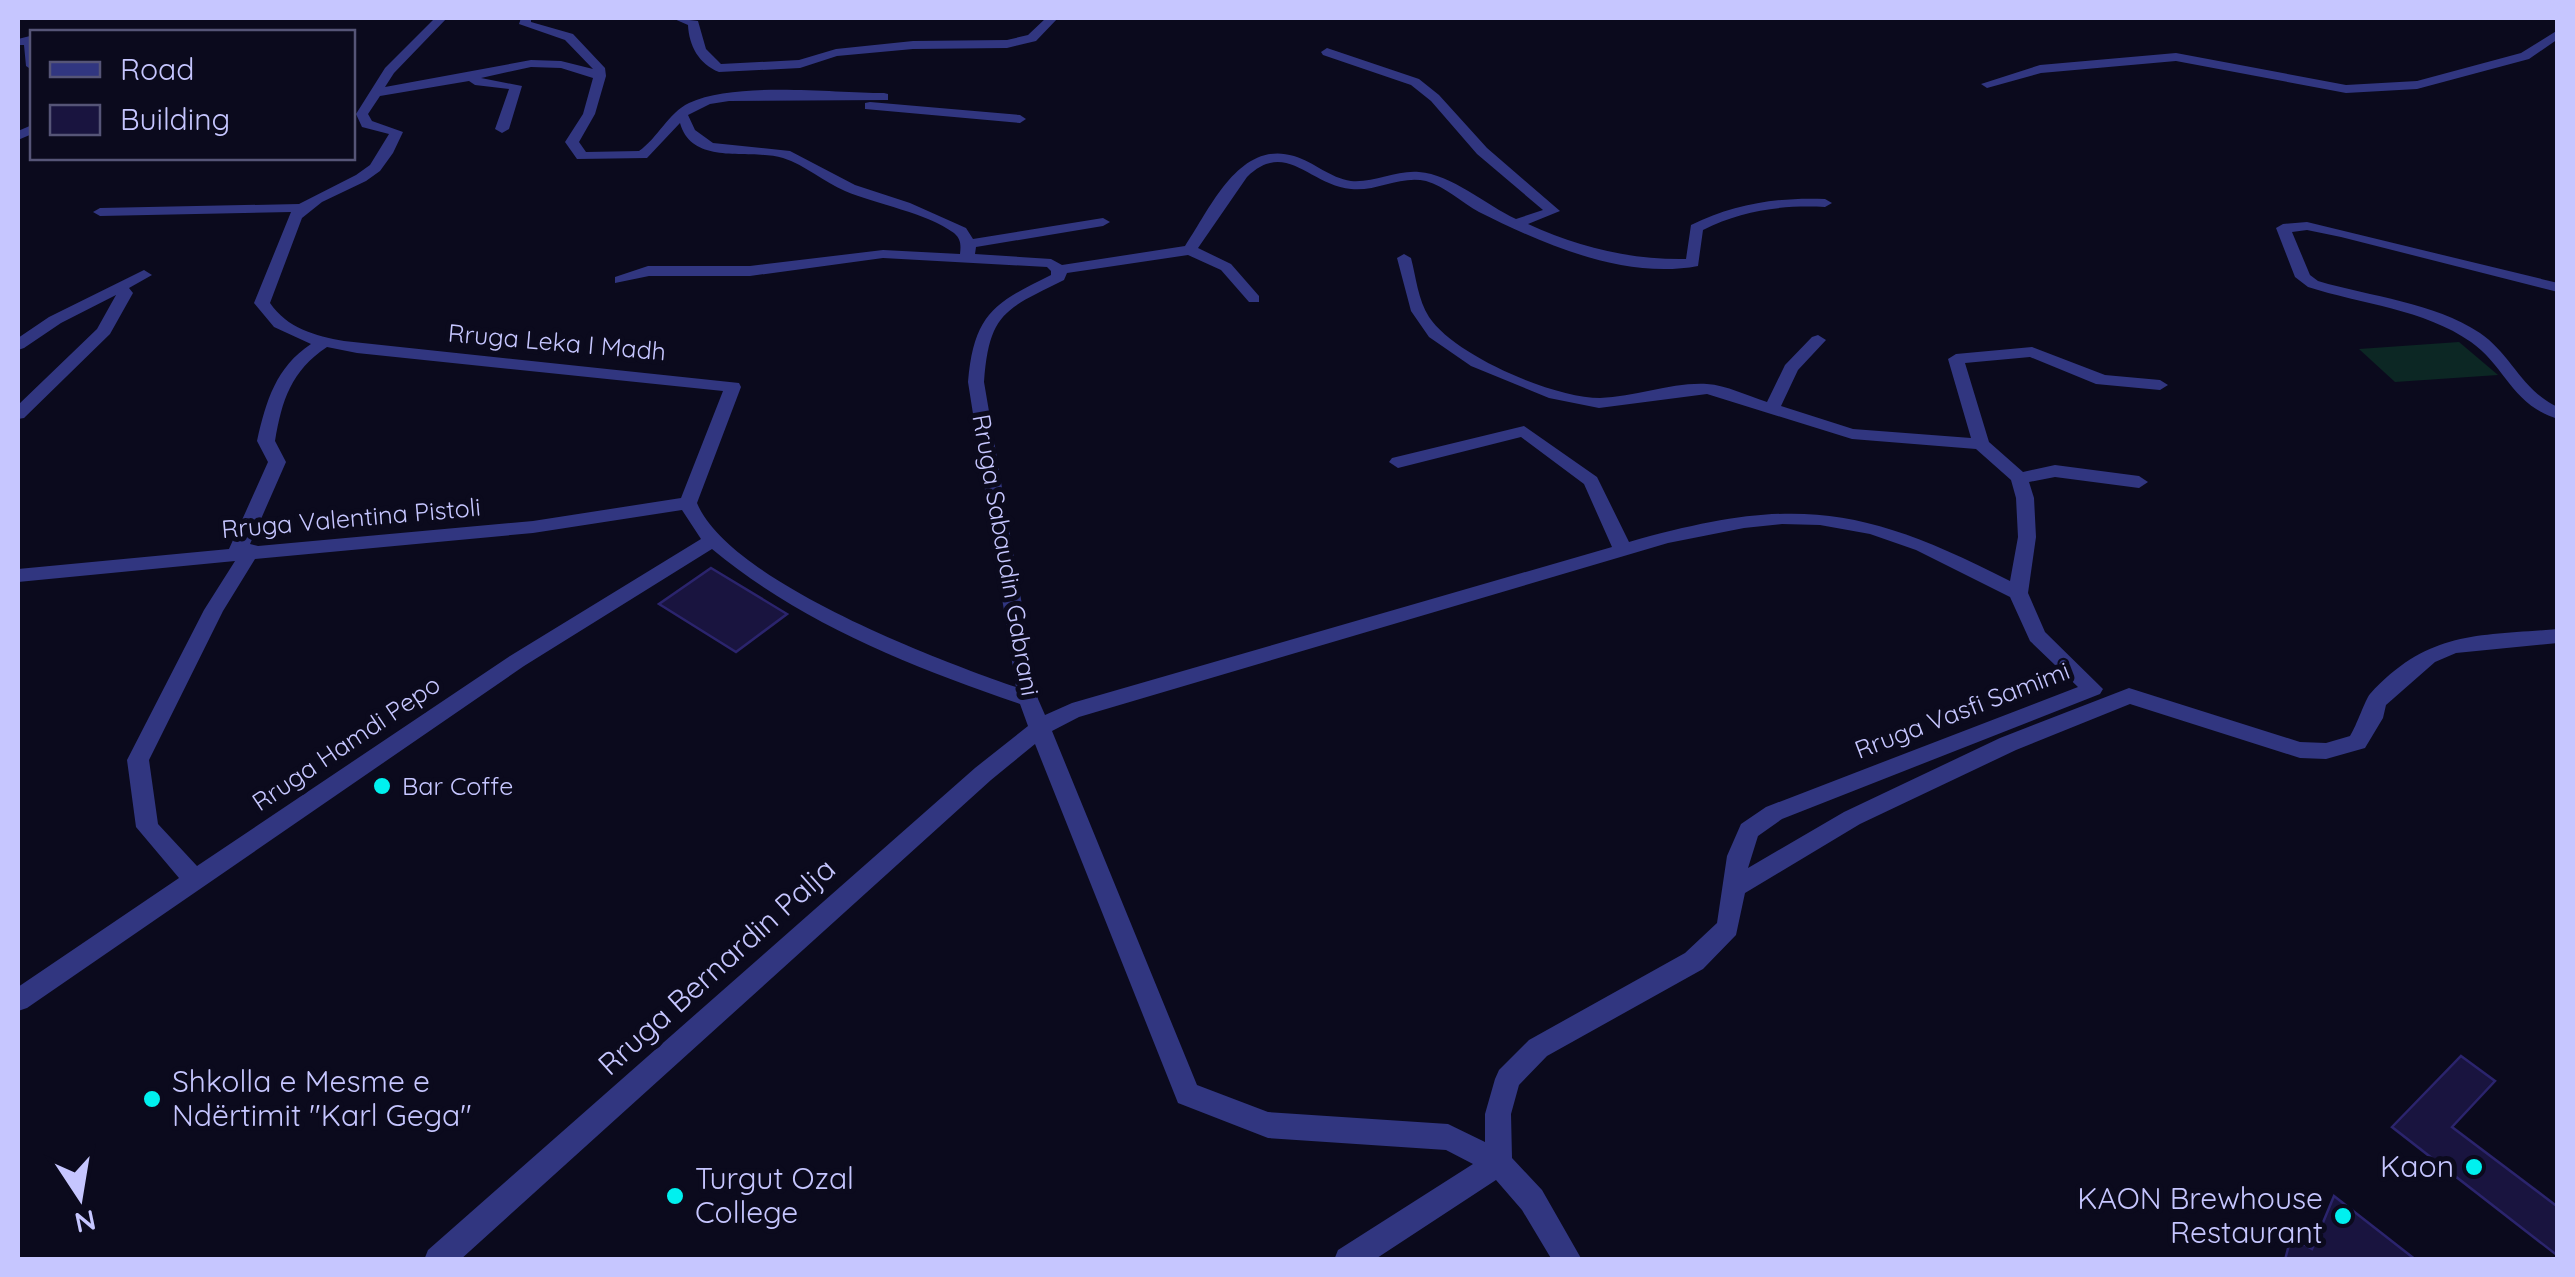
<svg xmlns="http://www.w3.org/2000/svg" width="2575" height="1277" font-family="Quicksand,sans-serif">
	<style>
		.green { fill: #0c2724 }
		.building { fill: #19143f; stroke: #2b246d; stroke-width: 2.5 }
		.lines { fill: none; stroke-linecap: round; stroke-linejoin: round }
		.minor { fill: #313680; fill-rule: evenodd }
		.poi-dot { fill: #00f1ef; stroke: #0b0a1d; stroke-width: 4 }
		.labels { text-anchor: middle; stroke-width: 10; stroke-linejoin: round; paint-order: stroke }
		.street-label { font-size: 25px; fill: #c6c6ff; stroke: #0b0a1d }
		.poi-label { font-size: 25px; fill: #c6c6ff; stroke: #0b0a1d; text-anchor: start }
		.near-street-label { font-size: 30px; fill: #c6c6ff; stroke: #0b0a1d }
		.near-poi-label { font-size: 30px; fill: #c6c6ff; stroke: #0b0a1d; text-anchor: start }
	</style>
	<rect width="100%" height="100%" fill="#0b0a1d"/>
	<!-- green -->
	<path class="green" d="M 2459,342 L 2498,375 L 2395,382 L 2359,349 Z"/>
	<!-- building -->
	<path class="building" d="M 711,568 L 787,614 L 736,652 L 659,604 Z
		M 2461,1056 L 2495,1081 L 2452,1127 L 2558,1207 L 2558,1256 L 2392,1127 Z
		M 2334,1196 L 2416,1260 L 2285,1260 L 2291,1237 L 2312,1249 Z"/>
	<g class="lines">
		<!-- minor -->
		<path class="minor" d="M 435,18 L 447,18 L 394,73 L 385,87 L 531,60 L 561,61 L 593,69 L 565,40 L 519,24 L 521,18 L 531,18 L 531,22 L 573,34 L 605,68 L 606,76 L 595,114 L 579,142 L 586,152 L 639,151 C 658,138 668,113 689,103 C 736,81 832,93 884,93 L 888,94 L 888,100 L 729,101 L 710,104 L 688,115 L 695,130 L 713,143 L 790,151 L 855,185 L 910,203 L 966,228 L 973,239 L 1103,218 L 1110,222 L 1103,226 L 976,247 L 975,254 L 1051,259 L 1062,265 L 1185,246 C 1210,209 1239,139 1294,156 C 1314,162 1330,178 1351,181 C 1374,183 1396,170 1419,172 C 1451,174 1486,205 1516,219 L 1543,210 L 1477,154 L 1431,101 L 1411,85 L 1323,55 L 1321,52 L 1327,48 L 1419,79 L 1439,95 L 1487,148 L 1560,211 L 1528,224 C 1578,247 1630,260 1686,259 L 1691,225 C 1734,204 1778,197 1825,199 L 1832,203 L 1825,207 C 1782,205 1742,210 1703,230 L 1698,266 C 1625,280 1543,244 1479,212 C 1462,203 1445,186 1426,181 C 1401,175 1376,192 1351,189 C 1309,185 1286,139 1247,177 L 1198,248 L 1231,264 L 1259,296 L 1259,302 L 1249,302 L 1221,270 L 1188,255 L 1067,273 L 1064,280 C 1006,309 989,312 984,382 L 1038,699 L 1045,715 L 1072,703 L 1612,547 L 1584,484 L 1521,437 L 1398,468 L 1389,462 L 1392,458 L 1524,426 L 1597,477 L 1629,542 C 1792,496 1860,504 2010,581 L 2018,537 L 2016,498 L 2011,480 L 1976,449 L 1852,439 L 1707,394 L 1599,408 L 1549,398 L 1471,366 L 1429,337 L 1411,311 L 1397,258 L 1404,254 L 1411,258 C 1416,277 1418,300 1429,317 C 1455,356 1554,398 1600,398 C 1636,397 1672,382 1707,384 C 1726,385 1748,396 1767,402 L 1785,365 L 1812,337 L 1818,335 L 1826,340 L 1798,370 L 1781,406 L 1853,429 L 1971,438 L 1948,359 L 1956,354 L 2032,347 L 2105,375 L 2160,380 L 2168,385 L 2160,390 L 2096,384 L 2030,357 L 1965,363 L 1989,442 L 2023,472 L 2055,465 L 2139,476 L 2148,482 L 2139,488 L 2055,477 L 2029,482 L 2034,498 L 2036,537 L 2028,593 L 2045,632 L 2103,689 L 2100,694 L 1782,819 L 1758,836 L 1748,868 L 1844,812 L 2000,738 L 2129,688 L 2300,742 L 2326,743 L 2350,736 C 2357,725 2365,700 2370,694 C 2429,630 2478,636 2558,629 L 2558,643 L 2456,653 L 2435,662 L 2386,705 L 2383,718 L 2365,748 L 2326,759 L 2300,758 L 2130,704 L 2016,750 L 1860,824 L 1745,893 L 1736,935 L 1703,969 L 1547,1056 L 1519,1085 L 1511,1114 L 1512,1158 L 1542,1190 L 1582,1260 L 1552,1260 L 1522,1210 L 1496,1180 L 1374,1260 L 1334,1260 L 1338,1250 L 1473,1164 L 1446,1150 L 1268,1138 L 1178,1103 L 1035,744 L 991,780 L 460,1260 L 424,1260 L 428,1250 L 975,768 L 1028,726 L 1020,704 C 910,666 802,624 712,549 L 524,666 L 27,1008 L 18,1011 L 18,987 L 179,878 L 136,827 L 127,760 L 204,610 L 235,561 L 18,582 L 18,569 L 229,549 L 268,462 L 257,441 C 266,401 276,367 311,344 L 274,327 L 254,303 L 291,212 L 100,216 L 93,212 L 100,208 L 299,204 L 356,175 L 370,165 L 389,134 L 362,127 L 356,114 L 385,68 ZM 531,67 L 561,68 L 593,78 L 583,114 L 565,142 L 577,159 L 647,158 L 680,123 C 692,167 751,148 783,158 C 805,165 824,182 845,191 C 876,204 927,213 954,233 C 961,239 961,245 960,254 L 883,250 L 750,266 L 648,266 L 615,277 L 615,283 L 649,276 L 750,276 L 883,258 L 1047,267 L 1051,271 L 1051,275 C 994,303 974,314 968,382 L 1016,687 C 937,660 729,581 697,503 L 741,387 L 739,383 L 344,341 C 315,336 287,328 270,303 L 302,218 L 322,202 L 366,181 L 380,171 L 393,153 L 403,132 L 372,121 L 368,114 L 380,96 L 469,81 L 475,85 L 509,89 L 495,129 L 502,133 L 509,129 L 522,86 L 481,78 ZM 327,347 L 357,353 L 723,391 L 681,498 L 533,521 L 258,546 L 250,544 L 286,462 L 275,441 C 282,400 291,371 327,347 ZM 682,510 L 701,539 L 510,656 L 197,866 L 158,824 L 149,760 L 223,611 L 255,559 L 533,533 ZM 1782,524 L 1820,525 L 1870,534 L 1916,550 L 2010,597 L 2030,641 L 2078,687 L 1766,807 L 1741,824 L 1727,856 L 1717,923 L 1685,953 L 1529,1040 L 1499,1070 L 1495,1079 L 1485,1114 L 1485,1142 L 1448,1124 L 1268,1112 L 1197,1085 L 1052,731 L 1079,717 L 1668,543 L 1744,528 Z
			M 672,18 L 698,21 L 706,49 L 721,64 L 799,60 L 836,49 L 913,41 L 1007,40 L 1028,35 L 1046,18 L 1058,18 L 1036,41 L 1007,48 L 913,49 L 837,56 L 800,68 L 719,72 C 699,64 689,46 688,25 Z
			M 2558,30 L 2558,39 L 2529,59 L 2417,89 L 2346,93 L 2176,61 L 2041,73 L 1987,88 L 1981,84 L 2040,65 L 2176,53 L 2346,85 L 2417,81 L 2521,53 Z
			M 30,36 L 32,37 L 32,70 L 26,66 L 24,45 L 18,45 L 18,39 Z
			M 870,102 L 1020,115 L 1026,119 L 1020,123 L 865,109 L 865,103 Z
			M 32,125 L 32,134 L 18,140 L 18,131 Z
			M 2307,222 L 2558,283 L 2558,292 L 2341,237 L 2307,230 L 2292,232 L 2310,275 L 2318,281 C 2372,297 2433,302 2480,333 C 2511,354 2522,391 2558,407 L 2558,419 C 2512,405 2506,367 2471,342 C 2424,309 2361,304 2308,287 L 2295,277 L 2276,228 L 2283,224 Z
			M 144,270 L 152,275 L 129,288 L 133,293 L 110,334 L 24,418 L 18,419 L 18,405 L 97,329 L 116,295 L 61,323 L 24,348 L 18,350 L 18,338 L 49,317 Z"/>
	</g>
	<!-- markers -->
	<g class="poi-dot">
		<circle cx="382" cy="786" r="10"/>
		<circle cx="152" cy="1099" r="10"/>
		<circle cx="2474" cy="1167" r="10"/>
		<circle cx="675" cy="1196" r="10"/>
		<circle cx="2343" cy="1216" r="10"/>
	</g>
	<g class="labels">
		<!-- street labels -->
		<g class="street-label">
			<text transform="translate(557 342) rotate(5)" y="9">Rruga Leka I Madh</text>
			<text transform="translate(351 518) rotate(-5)" y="9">Rruga Valentina Pistoli</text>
			<text transform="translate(1006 555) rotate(80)" y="9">Rruga Sabaudin Gabrani</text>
			<text transform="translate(1962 710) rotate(-21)" y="9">Rruga Vasfi Samimi</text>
			<text transform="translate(346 743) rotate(-34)" y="9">Rruga Hamdi Pepo</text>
		</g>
		<!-- poi labels -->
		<g class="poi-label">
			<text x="402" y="795">Bar Coffe</text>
		</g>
		<!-- near-street labels -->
		<g class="near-street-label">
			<text transform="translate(717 967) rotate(-42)" y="10">Rruga Bernardin Palja</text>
		</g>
		<!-- near-poi labels -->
		<g class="near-poi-label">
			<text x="172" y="1092">Shkolla e Mesme e<tspan x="172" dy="34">Ndërtimit "Karl Gega"</tspan></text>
			<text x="2454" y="1177" text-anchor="end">Kaon</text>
			<text x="695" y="1189">Turgut Ozal<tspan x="695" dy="34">College</tspan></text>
			<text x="2323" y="1209" text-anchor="end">KAON Brewhouse<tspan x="2323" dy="34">Restaurant</tspan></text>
		</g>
	</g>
	<!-- border -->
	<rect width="2575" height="1277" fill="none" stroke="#c6c6ff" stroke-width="40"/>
	<!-- legend -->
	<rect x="30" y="30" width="325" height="130" fill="#0b0a1d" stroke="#565577" stroke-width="2.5"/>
	<rect x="50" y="62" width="50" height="15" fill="#313680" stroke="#565577" stroke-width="2.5"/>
	<text x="120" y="80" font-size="30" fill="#c6c6ff">Road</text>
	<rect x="50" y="105" width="50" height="30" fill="#19143f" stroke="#565577" stroke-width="2.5"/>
	<text x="120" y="130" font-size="30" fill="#c6c6ff">Building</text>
	<!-- north arrow -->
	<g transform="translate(80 1197) rotate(168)" stroke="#0b0a1d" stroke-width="8" paint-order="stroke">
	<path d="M0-8L18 38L0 25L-18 38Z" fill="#c6c6ff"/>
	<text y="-15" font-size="28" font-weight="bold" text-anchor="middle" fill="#c6c6ff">N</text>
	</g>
</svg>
